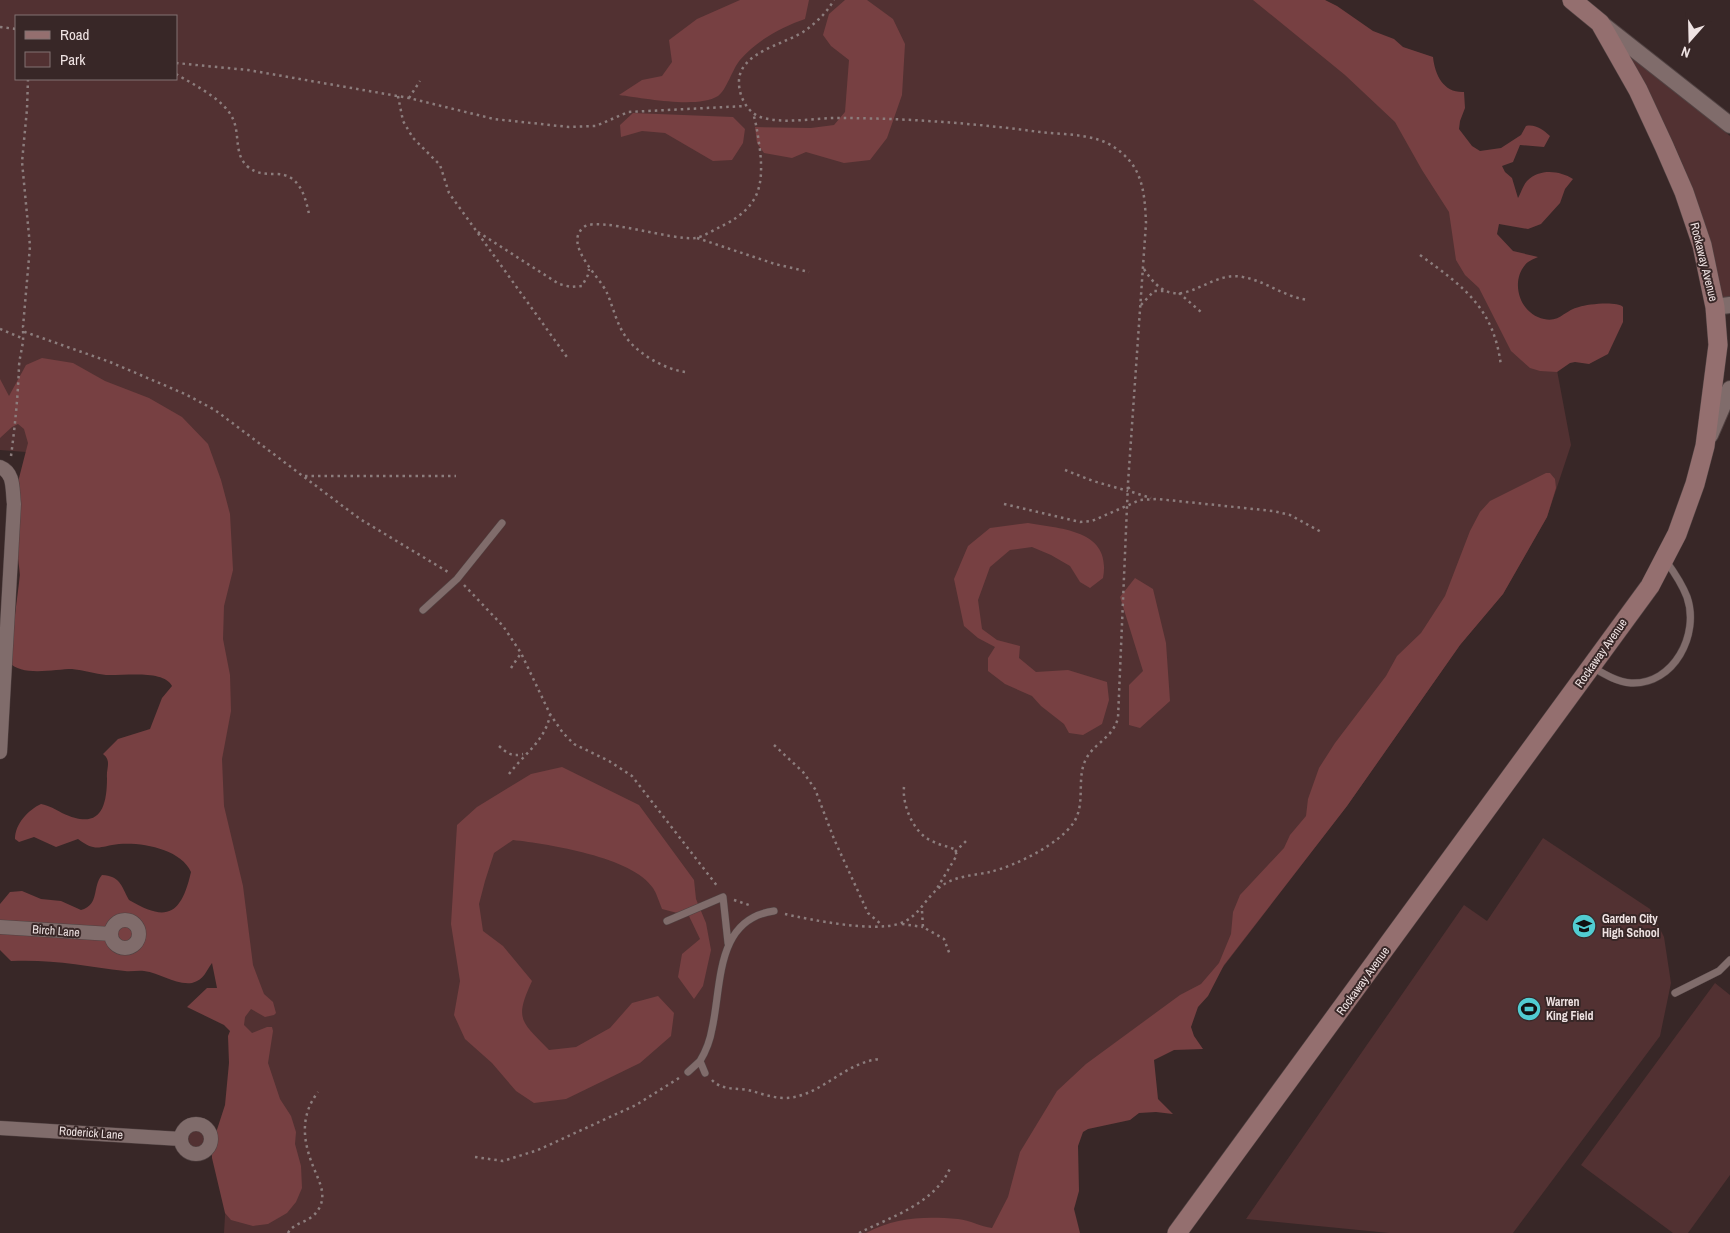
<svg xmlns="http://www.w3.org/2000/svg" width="1730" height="1233" font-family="'Archivo Narrow',sans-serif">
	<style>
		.green { fill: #523132; fill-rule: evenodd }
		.forest { fill: #774042 }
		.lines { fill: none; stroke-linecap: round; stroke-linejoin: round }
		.service-casing { stroke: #514343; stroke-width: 8 }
		.minor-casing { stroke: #514343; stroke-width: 15 }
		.tertiary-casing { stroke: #514343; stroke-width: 18 }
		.secondary-casing { stroke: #514343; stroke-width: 20 }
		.path { stroke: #8c7d7d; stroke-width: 2.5; stroke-dasharray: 2.5 4; stroke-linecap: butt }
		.service { stroke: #806c6b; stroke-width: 7 }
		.minor { stroke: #806c6b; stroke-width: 14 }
		.tertiary { stroke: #806c6b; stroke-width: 16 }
		.secondary { stroke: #946f6f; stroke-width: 19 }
		.labels { text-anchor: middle; stroke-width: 4; stroke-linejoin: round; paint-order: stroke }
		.street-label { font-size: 12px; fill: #efe3e3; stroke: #382727 }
		.poi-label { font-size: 12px; font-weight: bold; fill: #efe3e3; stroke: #382727; text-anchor: start }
	</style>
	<rect width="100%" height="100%" fill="#382727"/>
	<!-- green -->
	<path class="green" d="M 0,0 L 1314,0 L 1513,295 L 1529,313 L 1553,349 L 1571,445 L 1547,517 L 1503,594 L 1460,645 L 1347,806 L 1157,1053 L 1073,1119 L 1030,1233 L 224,1233 L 236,1024 L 183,675 L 15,663 L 26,452 L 0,450 ZM 16,16 L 176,16 L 176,79 L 16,79 Z
		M 1625,50 L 1730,136 L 1730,299 L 1718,300 C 1711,267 1707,231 1696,199 C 1678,147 1652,98 1625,50 Z
		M 1543,838 L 1650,909 L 1664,937 L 1671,983 L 1660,1036 L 1513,1233 L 1389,1233 L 1246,1219 L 1464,905 L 1487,921 Z
		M 1715,983 L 1730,995 L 1730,1175 L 1688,1233 L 1673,1233 L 1581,1165 Z
		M184 1139a12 12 0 1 1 24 0a12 12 0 1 1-24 0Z"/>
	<!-- forest -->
	<path class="forest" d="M 740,0 L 809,0 L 805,19 C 782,27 757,40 740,60 C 733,68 726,91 718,96 C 697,109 644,98 619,95 L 642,80 L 662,76 L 672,62 L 669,40 L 697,19 Z
		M 845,0 L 867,0 L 893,19 L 905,44 L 902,95 L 887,138 L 870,160 L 844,163 L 806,152 L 792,158 L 764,153 L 757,143 L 755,127 L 811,128 L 834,125 L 845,112 L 849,60 L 831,46 L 823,35 L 829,14 Z
		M 1253,0 L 1325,0 L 1337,6 L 1373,31 L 1394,39 L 1403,47 L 1433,57 C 1435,76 1444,93 1464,92 L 1465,108 L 1460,121 L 1459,129 L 1472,146 L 1480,151 L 1501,148 L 1521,135 L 1526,126 C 1536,124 1543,130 1550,136 L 1544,147 L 1520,145 L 1513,162 L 1502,166 L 1505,172 L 1512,178 L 1518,198 C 1521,193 1523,185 1527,181 C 1540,168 1560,171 1573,179 L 1565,189 L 1560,203 L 1541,224 L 1528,229 L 1499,224 L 1497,234 L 1513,251 L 1538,257 C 1534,259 1528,261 1525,265 C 1510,283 1520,314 1544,319 C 1559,323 1565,310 1579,307 C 1588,304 1617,301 1623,307 L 1623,322 L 1608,354 L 1589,364 L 1575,362 L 1570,363 L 1557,372 L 1540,371 L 1530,368 L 1511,351 L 1479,288 L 1465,275 L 1456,260 L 1449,212 L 1422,170 L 1395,122 L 1345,75 Z
		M 633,113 L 733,117 L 745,129 L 743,143 L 732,160 L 713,161 L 665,133 L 642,131 L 621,137 L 620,125 Z
		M 42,358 L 73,363 L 105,381 L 149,398 L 182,417 L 208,444 L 221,480 L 230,514 L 233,570 L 224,606 L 223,639 L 230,675 L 231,711 L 222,759 L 224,806 L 243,886 L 253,965 L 264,994 L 273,1002 L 276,1013 L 274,1015 L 265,1017 L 251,1009 L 245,1017 L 244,1025 L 252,1033 L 267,1027 L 272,1027 L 273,1031 L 268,1063 L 280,1099 L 291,1116 L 296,1132 L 295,1144 L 301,1166 L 302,1188 L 296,1202 L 287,1213 L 268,1224 L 253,1226 L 231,1220 L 225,1213 L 212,1158 L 212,1145 L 225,1105 L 229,1063 L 228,1036 L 230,1031 L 224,1025 L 187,1007 L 207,988 L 217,988 L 212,963 C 206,971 204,980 192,983 C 174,985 161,973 144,971 C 138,970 131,972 125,971 C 86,966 51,959 11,961 L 0,950 L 0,904 L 10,892 L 22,891 L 41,899 L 61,901 L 81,910 C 100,905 92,886 102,875 C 120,876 121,885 129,900 C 166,922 181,916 191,872 C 181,849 142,842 119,844 C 100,846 96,853 78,839 L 56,847 L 34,837 L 19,842 L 15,839 C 15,824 28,810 41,804 C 50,806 55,809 62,813 C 98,830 107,811 107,778 C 106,768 112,761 103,754 L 118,739 L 150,729 L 162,698 L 172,686 C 164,669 122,676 106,675 C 95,674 84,670 72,669 C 55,669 21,677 9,662 L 20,575 L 17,550 L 18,482 L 28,443 L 24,429 L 18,424 L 12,427 L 0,438 L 0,379 L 9,396 L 26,365 Z
		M 1546,473 L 1550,473 L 1555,479 L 1556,488 L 1547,517 L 1503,594 L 1460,645 L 1347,806 L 1224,965 L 1208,996 L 1198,1007 L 1191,1027 L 1194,1036 L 1203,1049 L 1174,1050 L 1154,1060 L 1158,1099 L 1173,1114 L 1156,1112 L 1139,1113 L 1130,1120 L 1088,1129 L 1083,1132 L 1078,1146 L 1079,1191 L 1074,1209 L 1080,1233 L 866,1233 C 896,1217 925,1216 958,1219 C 970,1220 981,1227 992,1228 L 1008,1197 L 1020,1152 L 1057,1091 L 1086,1064 L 1180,995 L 1201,984 L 1219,963 L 1231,934 L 1233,912 L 1240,895 L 1284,848 L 1290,835 L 1306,816 L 1308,799 L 1319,768 L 1335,743 L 1386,676 L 1397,656 L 1421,633 L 1445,596 L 1470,531 L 1480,512 L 1490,501 Z
		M 1028,523 C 1062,529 1112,530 1103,578 L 1090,588 L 1080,582 L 1070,566 L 1051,555 L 1032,547 L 1010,550 L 990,567 L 978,600 L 982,629 L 997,640 L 1020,646 L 1019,658 L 1036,672 L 1068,670 L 1107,682 L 1109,700 L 1102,724 L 1083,735 L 1069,733 L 1064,724 L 1041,706 L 1032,696 L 1005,684 L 988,671 L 988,658 L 995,647 L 978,638 L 964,626 L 954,579 L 968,546 L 990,528 Z
		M 1135,578 L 1153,589 L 1166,643 L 1170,701 L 1140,728 L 1129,725 L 1129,685 L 1143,671 L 1120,597 Z
		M 562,767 L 639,805 L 694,880 L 696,899 L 706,923 L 711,950 L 703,986 L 694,999 L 678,977 L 682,954 L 700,939 L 689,916 L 662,909 C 659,902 657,894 653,888 C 633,857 548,844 513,840 L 494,853 L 485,881 L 479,904 L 483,931 L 503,946 L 532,981 C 514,1020 521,1021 549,1050 L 576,1047 L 610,1028 L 632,1003 L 658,996 L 674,1013 L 671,1036 L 640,1063 L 566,1099 L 534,1103 L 516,1091 L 492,1063 L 465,1039 L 454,1015 L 460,981 L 451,924 L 457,825 L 477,807 L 531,774 Z"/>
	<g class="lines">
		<!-- service casing -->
		<g class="service-casing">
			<path id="service" d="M 423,610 L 457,579 L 502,523
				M 1592,667 C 1604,674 1617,682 1631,683 C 1674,685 1700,634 1687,597 C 1682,584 1674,572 1666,561
				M 667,921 L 723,897 L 728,943
				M 1675,993 L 1719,971 L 1730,960
				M 700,1061 C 706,1051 710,1041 712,1029 C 722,985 715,919 774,911
				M 688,1072 L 700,1061 L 705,1073"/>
		</g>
		<!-- minor casing -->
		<g class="minor-casing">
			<path id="minor" d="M 0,467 C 15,473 12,490 14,504 L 0,752
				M111 934a14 14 0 1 1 28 0a14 14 0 1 1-28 0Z
				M 0,927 L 111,934
				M181 1139a15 15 0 1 1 30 0a15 15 0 1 1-30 0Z
				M 0,1128 L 181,1139"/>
		</g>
		<!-- tertiary casing -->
		<g class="tertiary-casing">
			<path id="tertiary" d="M 1602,24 L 1730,125
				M 1715,307 L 1730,305
				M 1710,435 L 1730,389"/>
		</g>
		<!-- secondary casing -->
		<g class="secondary-casing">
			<path id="secondary" d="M 1177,1233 L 1650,586 L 1677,534 L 1695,484 L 1705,446 L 1718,345 L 1715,307 L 1702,245 L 1684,192 L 1664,146 L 1638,90 L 1600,23 L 1572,0"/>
		</g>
		<!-- path -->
		<path class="path" d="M 0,27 L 16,29
			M 176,63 L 248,70 L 409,98 L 494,119 L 569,127 L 596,126 L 628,112 L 745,106
			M 176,74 C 194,85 224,99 233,119 C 240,134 234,154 247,166 C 256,174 265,174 276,174 C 299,174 305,195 309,214
			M 28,79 L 27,109 L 22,162 L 30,246 L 23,327 L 25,332 L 110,362 L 185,394 L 215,410 L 360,519 L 448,572
			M 398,96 L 403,121 L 413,138 L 440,165 L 449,193 L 569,360
			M 409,98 L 420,81
			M 478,232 L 559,284 L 571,287 L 582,286 L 588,275 L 589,269
			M 697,238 L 775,264 L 809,272
			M 1420,255 C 1464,287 1494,308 1501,366
			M 1144,269 C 1178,323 1205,269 1243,277 C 1266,281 1284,297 1308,300
			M 1179,293 L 1201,312
			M 1141,305 L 1154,291 L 1164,291
			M 0,329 L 24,339
			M 685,372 C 665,369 642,356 629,341 C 617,327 614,309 607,293 C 601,278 562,244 584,227 C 598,216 672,241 696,238 C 705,236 715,229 724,225 C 758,207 764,188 760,150 C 758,137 757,126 753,113
			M 11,456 C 15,426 18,396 19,366 C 20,352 24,346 23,331
			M 1065,470 L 1093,481 L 1128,491
			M 305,476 L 456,476
			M 1128,487 L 1132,492 L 1151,498
			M 1004,504 L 1080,522 L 1092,521 L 1140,500 L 1158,499 L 1273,511 L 1290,515 L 1323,533
			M 464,585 L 503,626 L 521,653 L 550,714 L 563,733 L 574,744 L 609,761 L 632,776 L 718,887
			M 511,668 L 521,653
			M 774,745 L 803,772 L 815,789 L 834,839 L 868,913 L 882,925
			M 499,746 C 507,753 511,757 523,754
			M 509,774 C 524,754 545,741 550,715
			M 904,787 C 902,805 914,834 932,841 C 939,845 947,846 954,849 L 957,855 L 936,890
			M 955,852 L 966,841
			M 734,900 L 752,906
			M 922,911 L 923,927 L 944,939 L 950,955
			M 785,914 C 811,920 872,932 898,924 C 920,918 925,896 943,885 C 956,876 976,875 990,872 C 1015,866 1060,844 1074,822 C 1086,803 1076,778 1086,759 C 1095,742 1112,739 1118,718 L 1128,483 L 1146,223 C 1145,201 1144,176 1128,159 C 1120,150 1108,142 1096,139 C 1079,134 1058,134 1040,132 C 972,123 904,118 836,118 C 813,118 787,124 764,118 C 748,115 738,96 739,80 C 741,51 787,44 806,30 C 817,22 827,12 834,0
			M 902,924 L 923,927
			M 712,1080 C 721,1090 735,1088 748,1090 C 760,1093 772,1098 785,1098 C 821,1097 844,1062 880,1059
			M 475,1157 L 503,1161 L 538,1150 L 636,1105 L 679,1078
			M 288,1233 C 295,1220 314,1224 321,1204 C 325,1192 319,1181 315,1171 C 303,1143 299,1117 318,1092
			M 859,1233 C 893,1216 936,1203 951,1166"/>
		<!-- service -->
		<use href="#service" class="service"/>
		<!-- minor -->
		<use href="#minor" class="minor"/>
		<!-- tertiary -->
		<use href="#tertiary" class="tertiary"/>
		<!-- secondary -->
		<use href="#secondary" class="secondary"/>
	</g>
	<!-- icons -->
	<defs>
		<g id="school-disc" transform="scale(1.25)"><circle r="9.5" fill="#51ccd1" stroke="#382727"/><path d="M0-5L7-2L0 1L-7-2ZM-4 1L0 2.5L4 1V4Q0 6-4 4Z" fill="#111"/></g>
		<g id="stadium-disc" transform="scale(1.25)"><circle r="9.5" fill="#51ccd1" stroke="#382727"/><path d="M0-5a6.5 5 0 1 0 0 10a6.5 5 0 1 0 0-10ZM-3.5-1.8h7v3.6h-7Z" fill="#111"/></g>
	</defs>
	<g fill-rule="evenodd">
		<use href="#school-disc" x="1584" y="926"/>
		<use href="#stadium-disc" x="1529" y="1009"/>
	</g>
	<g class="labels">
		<!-- street labels -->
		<g class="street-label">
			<text transform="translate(1704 262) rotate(76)" y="4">Rockaway Avenue</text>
			<text transform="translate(1601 653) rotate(-55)" y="4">Rockaway Avenue</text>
			<text transform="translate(56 931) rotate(4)" y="4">Birch Lane</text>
			<text transform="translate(1363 981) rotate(-54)" y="4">Rockaway Avenue</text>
			<text transform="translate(91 1133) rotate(4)" y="4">Roderick Lane</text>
		</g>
		<!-- poi labels -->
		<g class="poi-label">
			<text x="1602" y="923">Garden City<tspan x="1602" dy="14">High School</tspan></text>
			<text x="1546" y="1006">Warren<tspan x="1546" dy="14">King Field</tspan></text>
		</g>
	</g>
	<!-- legend -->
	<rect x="15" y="15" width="162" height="65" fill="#382727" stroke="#817272"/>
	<rect x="25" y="31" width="25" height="8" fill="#946f6f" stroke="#817272"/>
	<text x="60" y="40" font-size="15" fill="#efe3e3">Road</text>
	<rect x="25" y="52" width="25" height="15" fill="#523132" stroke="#817272"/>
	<text x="60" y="65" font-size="15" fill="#efe3e3">Park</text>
	<!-- north arrow -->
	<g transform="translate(1690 40) rotate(200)" stroke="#382727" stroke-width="4" paint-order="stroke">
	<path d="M0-4L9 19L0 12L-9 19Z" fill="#efe3e3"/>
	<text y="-8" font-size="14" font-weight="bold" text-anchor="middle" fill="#efe3e3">N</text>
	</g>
</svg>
